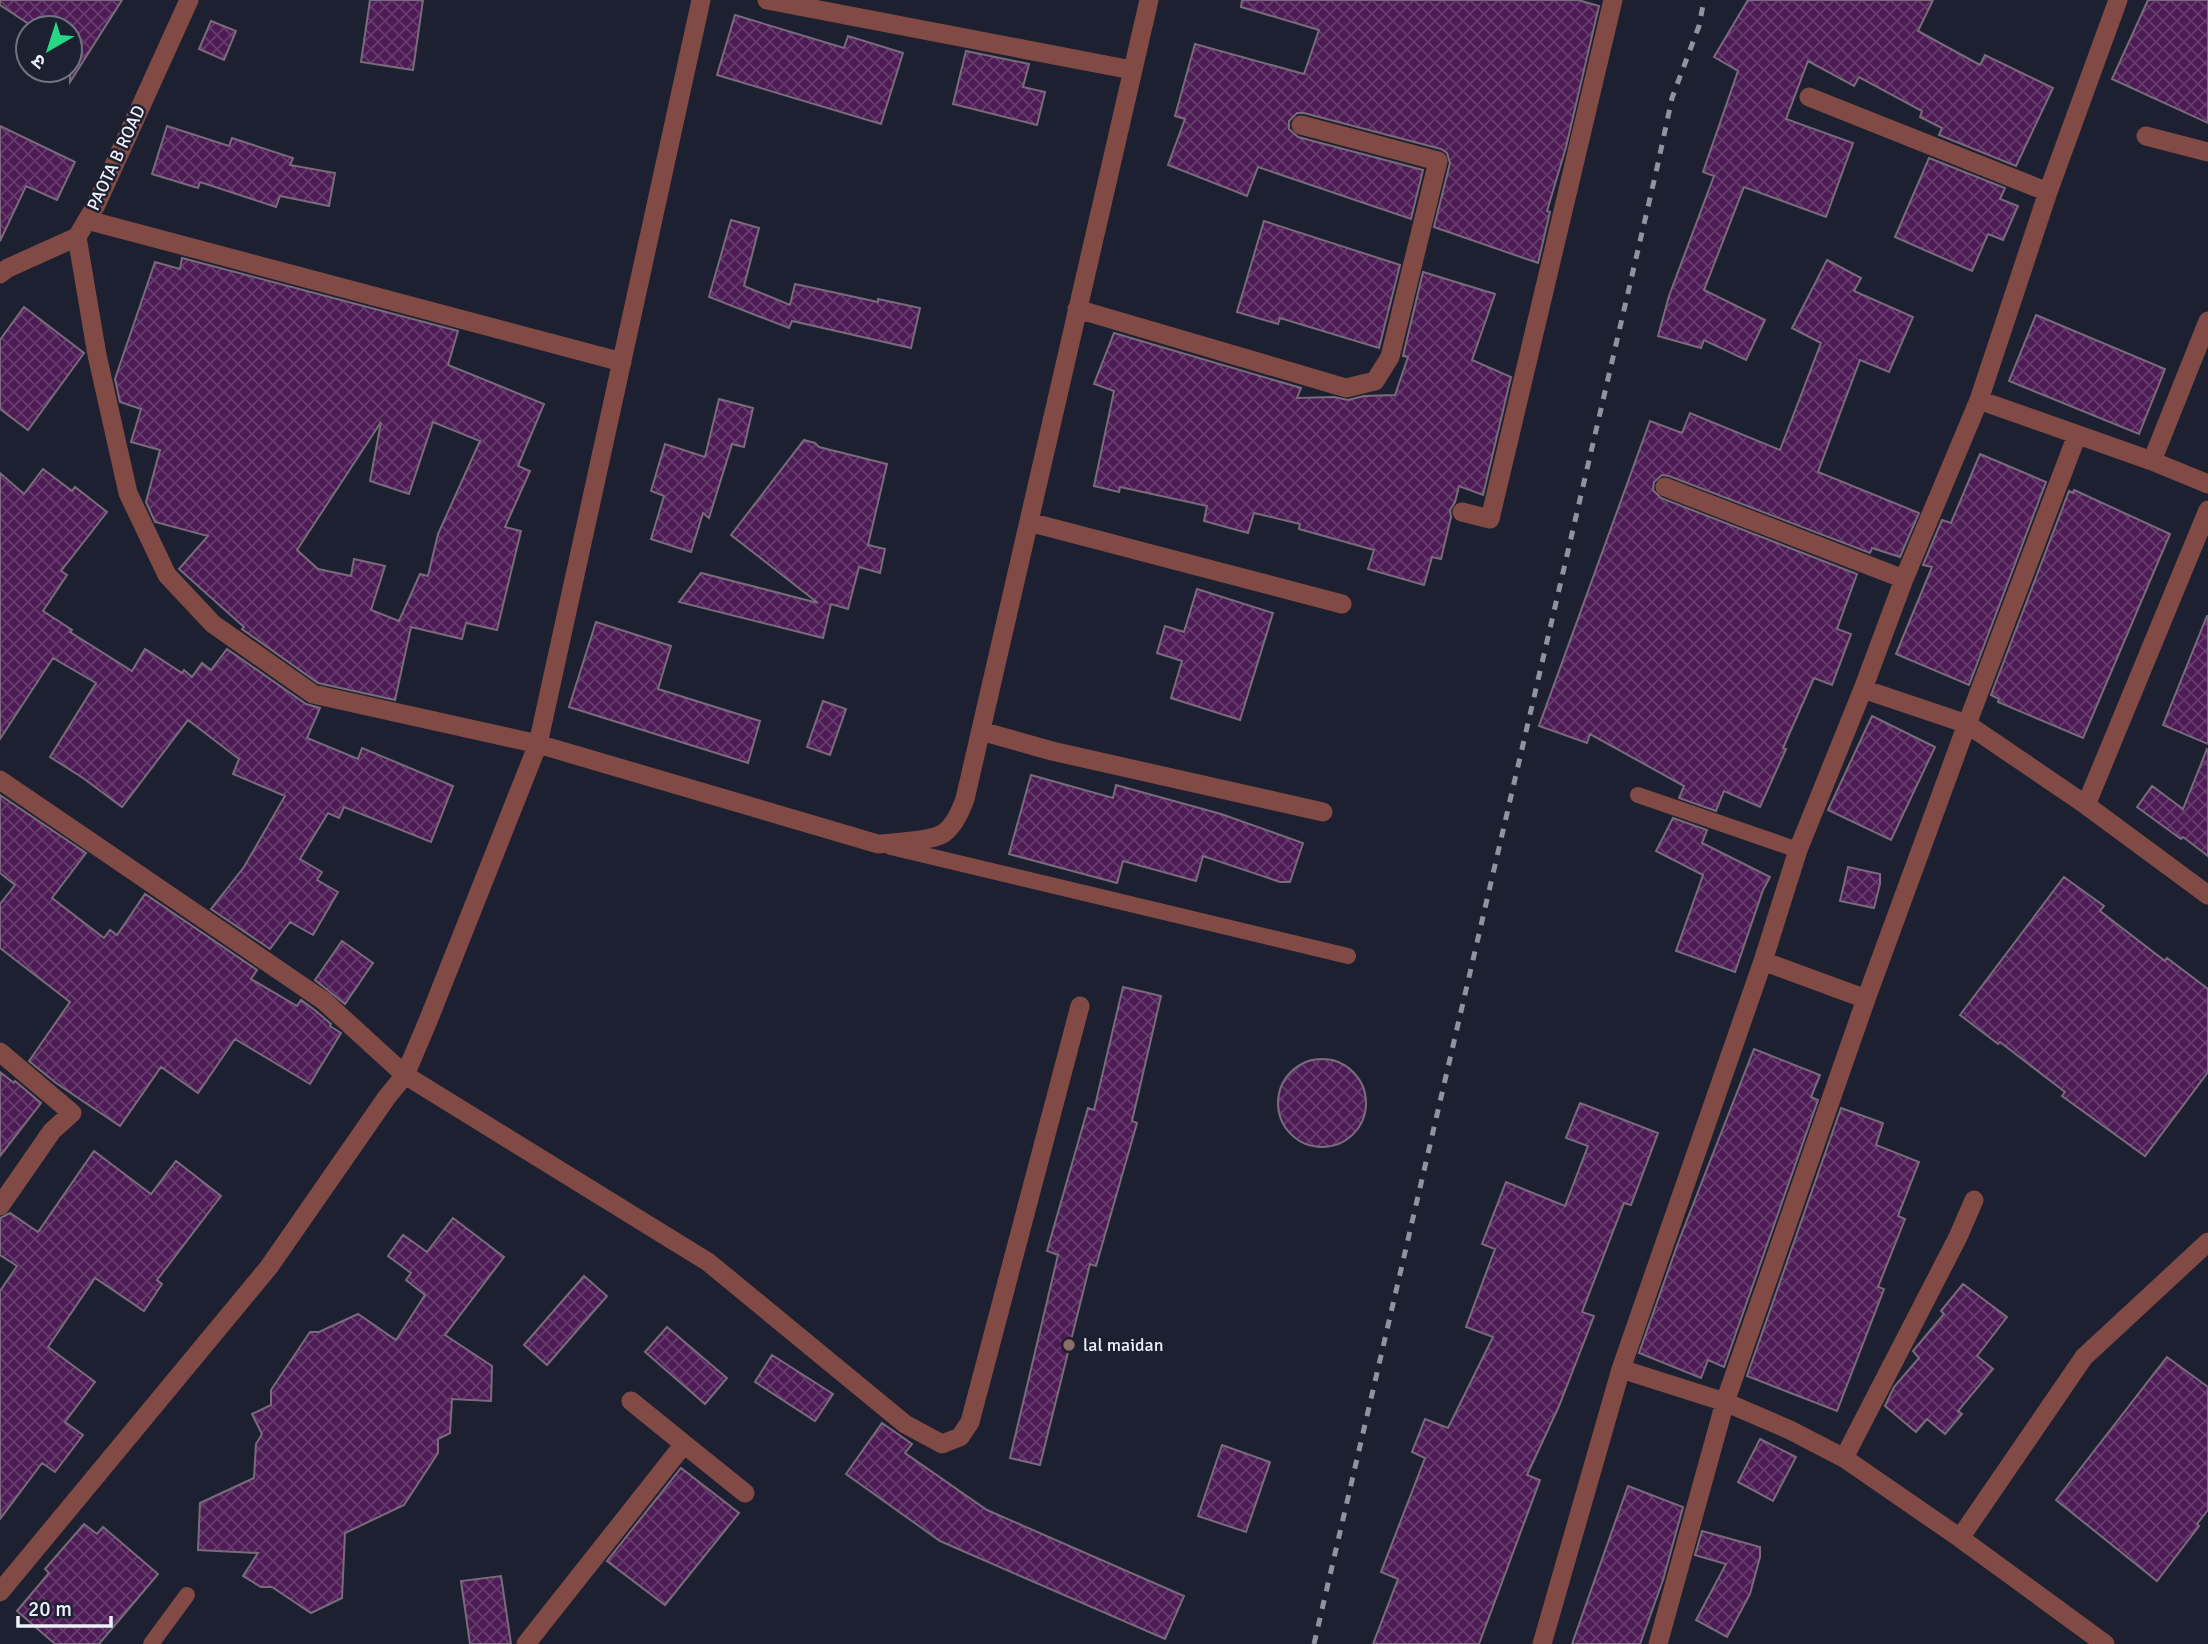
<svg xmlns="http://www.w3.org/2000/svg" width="2208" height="1644" font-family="Signika,'Noto Sans Devanagari',sans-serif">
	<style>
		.building { fill: url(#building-cross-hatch); stroke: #7a6b7c; stroke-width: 2; fill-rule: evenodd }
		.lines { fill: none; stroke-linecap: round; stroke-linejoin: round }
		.service { stroke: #814a44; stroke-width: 16 }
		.minor { stroke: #814a44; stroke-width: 19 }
		.tertiary { stroke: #814a44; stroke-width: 19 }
		.rail { stroke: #9094a1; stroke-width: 5; stroke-dasharray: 9 9; stroke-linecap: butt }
		.education-dot { fill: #8d6e63; stroke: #1c2030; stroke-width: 2.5 }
		.labels { text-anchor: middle; stroke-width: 5; stroke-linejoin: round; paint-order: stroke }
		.street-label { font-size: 18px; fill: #eef1fc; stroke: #1c2030 }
		.poi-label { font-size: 18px; fill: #eef1fc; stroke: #1c2030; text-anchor: start }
	</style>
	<defs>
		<pattern id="building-cross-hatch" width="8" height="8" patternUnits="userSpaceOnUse" patternTransform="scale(1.75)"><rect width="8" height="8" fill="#4d1c54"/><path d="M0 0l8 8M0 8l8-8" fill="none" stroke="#673d6e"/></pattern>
	</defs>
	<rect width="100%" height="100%" fill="#1c2030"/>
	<!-- building -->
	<path class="building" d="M 0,0 L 122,0 L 70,82 L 70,28 L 35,28 L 0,5 Z
		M 370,0 L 423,0 L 413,70 L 361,62 Z
		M 1242,0 L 1578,0 L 1599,6 L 1566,147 L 1547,211 L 1550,212 L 1538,263 L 1434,227 L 1450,163 L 1447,153 L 1441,149 L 1304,113 L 1297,113 L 1289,121 L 1289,129 L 1298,137 L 1423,170 L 1411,219 L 1258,167 L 1247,196 L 1168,165 L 1185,119 L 1175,116 L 1195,44 L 1304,74 L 1319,30 L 1241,7 Z
		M 1748,0 L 1933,0 L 1918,31 L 1980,65 L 1985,55 L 2053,88 L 2016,166 L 1939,135 L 1942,128 L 1920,117 L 1922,111 L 1859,77 L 1854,86 L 1808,61 L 1786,119 L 1853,143 L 1826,217 L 1744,187 L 1704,290 L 1765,320 L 1746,360 L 1704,340 L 1701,348 L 1658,336 L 1669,296 L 1714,176 L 1703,172 L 1738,71 L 1714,57 Z
		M 2148,0 L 2208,0 L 2208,123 L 2112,79 Z
		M 735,15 L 844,48 L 848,36 L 903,53 L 881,124 L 717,75 Z
		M 211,21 L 236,31 L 224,60 L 199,49 Z
		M 966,51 L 1029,64 L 1023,87 L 1045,92 L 1037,125 L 953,104 Z
		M 0,126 L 75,162 L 57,200 L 26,186 L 0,241 Z
		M 167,126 L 229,146 L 232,138 L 293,158 L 290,165 L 335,173 L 329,206 L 280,196 L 276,207 L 200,182 L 198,188 L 152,174 Z
		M 1929,158 L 2005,188 L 2000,199 L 2018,206 L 2003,240 L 1988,234 L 1972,271 L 1895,237 Z
		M 731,220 L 759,228 L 744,286 L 790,305 L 795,284 L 878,302 L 878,299 L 920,308 L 911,348 L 792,321 L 789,328 L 709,297 Z
		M 1264,221 L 1400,265 L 1379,348 L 1280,318 L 1278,324 L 1237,312 Z
		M 182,258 L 458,331 L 448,365 L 544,404 L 518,466 L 530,471 L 505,527 L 521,531 L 497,630 L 466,623 L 462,639 L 411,627 L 395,700 L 318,683 L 242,629 L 244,627 L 179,569 L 208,536 L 155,522 L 146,502 L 160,450 L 131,442 L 141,409 L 120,402 L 115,379 L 155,262 L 180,269 ZM 381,422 L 370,481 L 409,494 L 433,422 L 480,441 L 438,534 L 428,576 L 420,574 L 399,621 L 371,610 L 385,566 L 354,559 L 351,576 L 318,569 L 297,550 Z
		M 1827,260 L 1861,278 L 1854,291 L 1913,317 L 1889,372 L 1860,360 L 1818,472 L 1919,513 L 1900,557 L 1872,548 L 1870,553 L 1669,476 L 1662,475 L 1654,482 L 1653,490 L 1661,498 L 1857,574 L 1837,629 L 1851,634 L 1832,685 L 1814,678 L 1783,748 L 1786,749 L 1760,807 L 1724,791 L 1716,811 L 1679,798 L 1684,786 L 1590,734 L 1587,743 L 1539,726 L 1650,421 L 1682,433 L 1690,413 L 1780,450 L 1821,343 L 1792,328 Z
		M 1423,272 L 1495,294 L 1472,360 L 1511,377 L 1483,495 L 1459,486 L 1455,502 L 1450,510 L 1451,517 L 1441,559 L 1432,557 L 1424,585 L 1368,569 L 1374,550 L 1299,529 L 1300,524 L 1254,513 L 1248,533 L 1204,521 L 1207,506 L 1120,487 L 1119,492 L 1094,486 L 1114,391 L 1094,384 L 1114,333 L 1301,388 L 1297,398 L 1334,397 L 1348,400 L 1364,396 L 1395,395 L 1408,357 L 1403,356 Z
		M 24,307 L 84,353 L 28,430 L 0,409 L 0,340 Z
		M 2036,315 L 2165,369 L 2139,434 L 2009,381 Z
		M 719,399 L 753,408 L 744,447 L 732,444 L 709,518 L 703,513 L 691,552 L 651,539 L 664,496 L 651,491 L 665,444 L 705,457 Z
		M 804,440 L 815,443 L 819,447 L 887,464 L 868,545 L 885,549 L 880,573 L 859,567 L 848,609 L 831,604 L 823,638 L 679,602 L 701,573 L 818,603 L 731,535 Z
		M 1980,454 L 2046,482 L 1969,685 L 1896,654 L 1932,567 L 1923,565 L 1942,520 L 1951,523 Z
		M 43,469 L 72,491 L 75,487 L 107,512 L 61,571 L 67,575 L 43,611 L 72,630 L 70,632 L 132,671 L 145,649 L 182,673 L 184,670 L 192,677 L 202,663 L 211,670 L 227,649 L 306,704 L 320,708 L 307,738 L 358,759 L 362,748 L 453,786 L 431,842 L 344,807 L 339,818 L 328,813 L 300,859 L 322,872 L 317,880 L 338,892 L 313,935 L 290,922 L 270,949 L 211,909 L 244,867 L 285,796 L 233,774 L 239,759 L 188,720 L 122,807 L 83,778 L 50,757 L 96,683 L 53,658 L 0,739 L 0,473 L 24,494 Z
		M 2074,490 L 2170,534 L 2083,738 L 1998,702 L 1999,699 L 1991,695 L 2069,491 L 2073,493 Z
		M 1197,589 L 1273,613 L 1240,720 L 1171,698 L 1182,661 L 1157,653 L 1165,626 L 1184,632 Z
		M 2207,616 L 2208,616 L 2208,744 L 2163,725 Z
		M 596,622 L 671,646 L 658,689 L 760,721 L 748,763 L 569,707 Z
		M 823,701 L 846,709 L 830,755 L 807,747 Z
		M 1872,716 L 1935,747 L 1891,840 L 1828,810 Z
		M 2207,749 L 2208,750 L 2208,856 L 2183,837 L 2181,839 L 2137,807 L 2152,786 L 2183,809 Z
		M 1031,775 L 1113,798 L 1116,785 L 1221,814 L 1303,843 L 1290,882 L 1280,882 L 1203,856 L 1196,881 L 1123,861 L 1117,883 L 1009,854 Z
		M 0,795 L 86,853 L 52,898 L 104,938 L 110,930 L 117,935 L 145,894 L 257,970 L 251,979 L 297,1006 L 301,1000 L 316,1011 L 331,1024 L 330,1026 L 341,1033 L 310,1084 L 235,1039 L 198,1093 L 161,1067 L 120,1126 L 56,1083 L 29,1061 L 70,1002 L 0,948 L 0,904 L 15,885 L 0,873 Z
		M 1673,818 L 1707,830 L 1702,843 L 1770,877 L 1763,890 L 1735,972 L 1676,951 L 1703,875 L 1656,851 Z
		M 1848,867 L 1880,874 L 1880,884 L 1874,908 L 1840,901 Z
		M 2064,877 L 2104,906 L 2100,911 L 2165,961 L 2167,958 L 2208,989 L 2208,1072 L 2145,1156 L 2062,1096 L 2065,1092 L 2000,1042 L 1998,1044 L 1960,1015 Z
		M 342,941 L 373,963 L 345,1004 L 315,980 Z
		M 1123,987 L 1161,996 L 1132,1121 L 1137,1123 L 1096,1266 L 1090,1264 L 1040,1465 L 1010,1458 L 1058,1255 L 1047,1251 L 1088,1108 L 1094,1110 Z
		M 1754,1049 L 1820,1075 L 1811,1097 L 1818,1100 L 1724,1367 L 1708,1360 L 1701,1378 L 1639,1353 L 1678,1243 Z
		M1278 1103a44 44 0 1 1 88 0a44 44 0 1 1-88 0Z
		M 0,1072 L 14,1083 L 15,1081 L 41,1103 L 0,1156 Z
		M 1580,1103 L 1658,1133 L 1631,1205 L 1624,1203 L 1582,1312 L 1594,1316 L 1559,1406 L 1527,1475 L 1540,1480 L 1479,1644 L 1373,1644 L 1398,1579 L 1381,1572 L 1425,1458 L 1412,1452 L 1425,1419 L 1448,1428 L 1493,1337 L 1466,1327 L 1495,1249 L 1482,1244 L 1506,1182 L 1565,1206 L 1588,1146 L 1566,1138 Z
		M 1841,1108 L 1883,1123 L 1876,1145 L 1919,1162 L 1898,1216 L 1905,1219 L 1878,1287 L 1884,1289 L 1837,1411 L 1747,1376 Z
		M 94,1151 L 151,1194 L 176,1161 L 221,1196 L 157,1280 L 162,1284 L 144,1311 L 95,1278 L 48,1347 L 95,1382 L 65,1422 L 83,1435 L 55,1472 L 42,1463 L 0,1519 L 0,1291 L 17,1266 L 0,1255 L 0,1218 L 10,1213 L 38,1232 Z
		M 453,1218 L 504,1257 L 445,1335 L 492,1366 L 491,1401 L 452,1399 L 450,1433 L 438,1439 L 438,1453 L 404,1505 L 345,1533 L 342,1598 L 311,1613 L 272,1587 L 261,1587 L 243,1576 L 258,1553 L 198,1550 L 200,1503 L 254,1478 L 256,1444 L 262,1434 L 252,1414 L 271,1405 L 271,1390 L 310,1332 L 319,1332 L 358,1314 L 396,1340 L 425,1295 L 406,1280 L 411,1273 L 388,1256 L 403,1235 L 427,1252 Z
		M 584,1276 L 607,1296 L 547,1365 L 524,1345 Z
		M 1963,1284 L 2007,1317 L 1977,1356 L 1993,1369 L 1958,1411 L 1962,1414 L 1945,1434 L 1927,1419 L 1916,1432 L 1885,1406 L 1894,1387 L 1919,1358 L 1913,1351 L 1944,1314 L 1941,1311 Z
		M 667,1327 L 727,1378 L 705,1404 L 645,1352 Z
		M 772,1355 L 833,1394 L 815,1421 L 755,1382 Z
		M 2167,1357 L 2208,1387 L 2208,1510 L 2197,1524 L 2199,1526 L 2157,1581 L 2056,1500 Z
		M 882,1423 L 912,1444 L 905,1453 L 987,1510 L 1184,1596 L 1165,1639 L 940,1541 L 846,1474 Z
		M 1760,1439 L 1796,1457 L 1773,1501 L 1738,1482 Z
		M 1222,1445 L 1270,1462 L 1246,1532 L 1198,1516 Z
		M 681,1468 L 739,1513 L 665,1605 L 607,1561 Z
		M 1628,1486 L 1683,1507 L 1663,1580 L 1640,1644 L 1572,1644 Z
		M 84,1524 L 97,1534 L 103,1527 L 158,1574 L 99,1644 L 55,1644 L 17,1611 L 49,1573 L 45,1569 Z
		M 1702,1531 L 1760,1547 L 1760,1557 L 1750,1594 L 1727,1637 L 1696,1620 L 1726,1564 L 1695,1555 Z
		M 501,1576 L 511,1644 L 470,1644 L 461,1581 Z"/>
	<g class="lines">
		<!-- service -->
		<path class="service" d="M 1638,795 L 1798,850
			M 891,847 L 1348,956
			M 151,1644 L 187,1595"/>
		<!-- minor -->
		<path class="minor" d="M 767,0 L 1132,70
			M 1809,97 L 2048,192
			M 2146,136 L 2208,152
			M 87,220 L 622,362
			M 77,237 L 97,355 L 128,493 L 167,575 L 213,624 L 313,694 L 538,744 L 878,844 C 894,843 932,841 944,833 C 955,825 961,810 965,799 L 1149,0
			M 1077,309 L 1346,388 L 1375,381 L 1390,357 L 1438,161 L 1301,125
			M 1979,400 L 2152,461 L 2208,484
			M 2152,461 L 2208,321
			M 1665,487 L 1904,579
			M 1462,512 L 1490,519 L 1613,0
			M 1029,522 L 1342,604
			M 1863,689 L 1967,724 L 2086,805 L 2208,895
			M 981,731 L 1052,751 L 1323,812
			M 0,780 L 324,1001 L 405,1075 L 708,1262 L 905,1424 L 942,1444 L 960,1437 L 970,1422 L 1080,1006
			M 2086,805 L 2208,510
			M 1866,999 L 1967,724 L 2077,435
			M 0,1052 L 72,1113 L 52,1131 L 0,1206
			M 1621,1369 L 1725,1402 L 1790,1430 L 1844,1458 L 1960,1538 L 2105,1644
			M 631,1401 L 684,1444
			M 1844,1458 L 1958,1237 L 1974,1200
			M 1960,1538 L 2084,1357 L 2208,1242
			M 0,1592 L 269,1267 L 387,1097 L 405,1075 L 428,1021 L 538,744 L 701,0
			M 526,1644 L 684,1444 L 745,1493
			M 1542,1644 L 1621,1369 L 1763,961 L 1798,850 L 1863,689 L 1904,579 L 1979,400 L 2048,192 L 2118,0
			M 1658,1644 L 1725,1402 L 1866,999 L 1763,961"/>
		<!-- tertiary -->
		<path class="tertiary" d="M 0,274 L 8,268 L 77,237 L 96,205 L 189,0"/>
		<!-- rail -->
		<path class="rail" d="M 1314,1644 L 1657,168 L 1672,98 L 1699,26 L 1704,0"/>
	</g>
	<!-- markers -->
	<circle class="education-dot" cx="1069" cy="1345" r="7"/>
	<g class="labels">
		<!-- street labels -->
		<g class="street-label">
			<text transform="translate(116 158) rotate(-65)" y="6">PAOTA B ROAD</text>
		</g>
		<!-- poi labels -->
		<g class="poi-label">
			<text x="1083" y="1351">lal maidan</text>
		</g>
	</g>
	<!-- north arrow -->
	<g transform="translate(49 49) rotate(219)"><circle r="33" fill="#1c2030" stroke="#707482" stroke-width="2"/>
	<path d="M0-5L12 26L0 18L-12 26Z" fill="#26d885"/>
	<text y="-10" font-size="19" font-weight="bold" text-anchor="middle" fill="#eef1fc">उ</text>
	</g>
	<!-- scale -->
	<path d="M18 1616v10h93v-10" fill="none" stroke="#eef1fc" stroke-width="3.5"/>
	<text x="28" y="1616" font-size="21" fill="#eef1fc" stroke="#1c2030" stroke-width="5" paint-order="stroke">20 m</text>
</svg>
